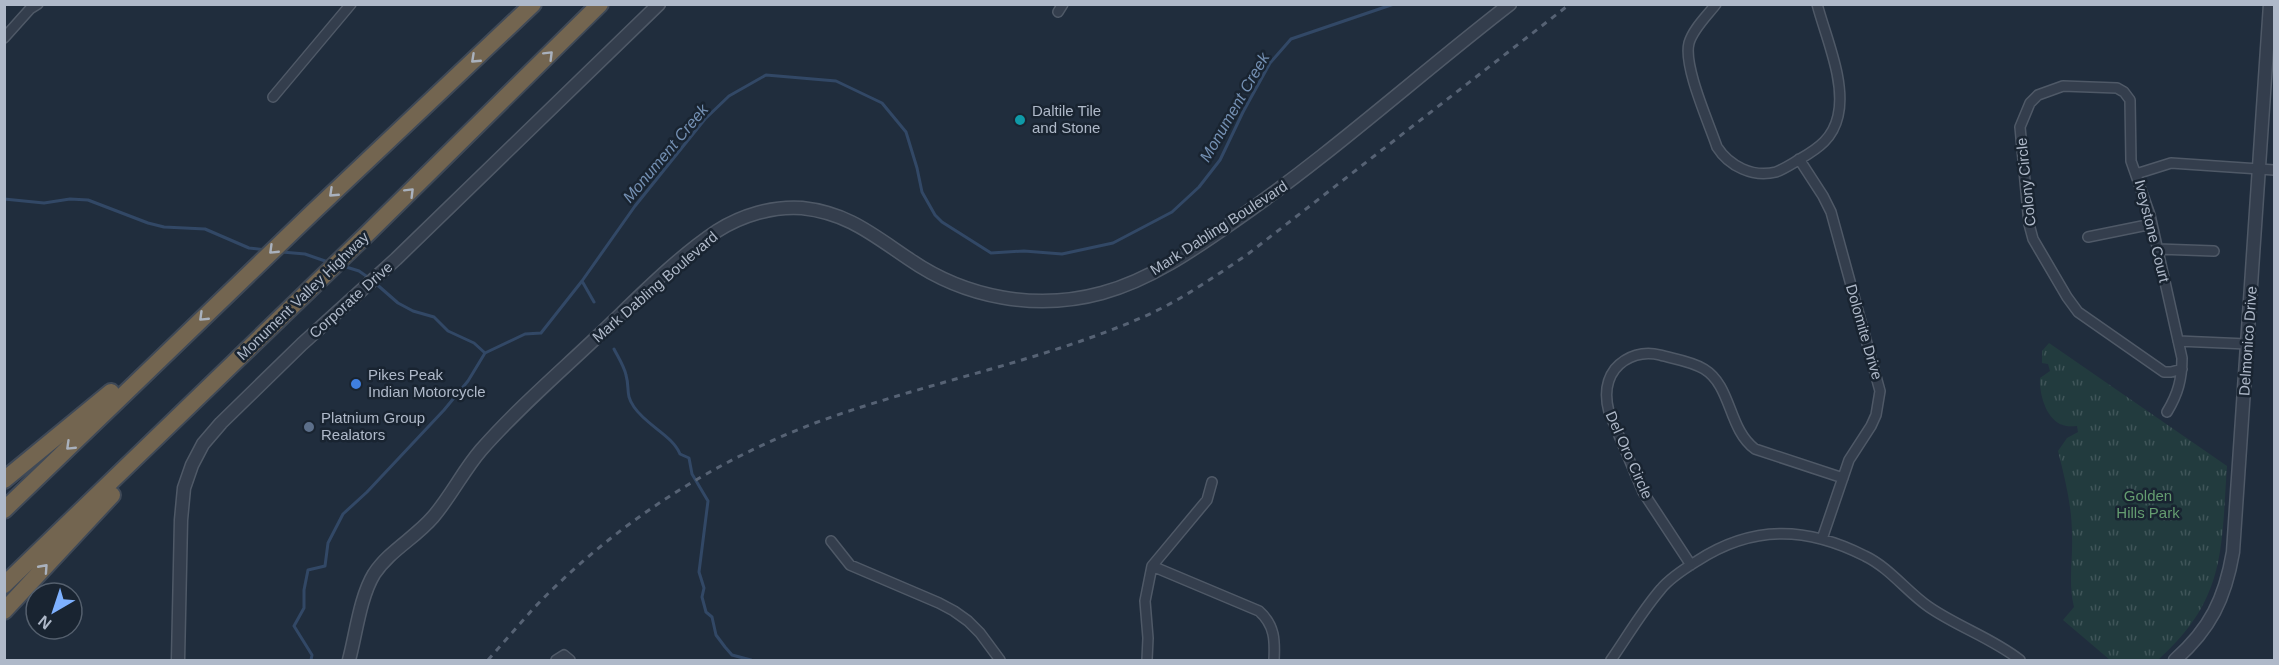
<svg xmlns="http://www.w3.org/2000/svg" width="2279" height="665" font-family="Helvetica,sans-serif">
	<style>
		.park { fill: url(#park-tufts) }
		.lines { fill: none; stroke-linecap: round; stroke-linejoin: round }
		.stream { stroke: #324866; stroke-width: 3 }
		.minor-casing { stroke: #4f5967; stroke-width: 12 }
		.tertiary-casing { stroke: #4f5967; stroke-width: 15 }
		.motorway-casing { stroke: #3f4957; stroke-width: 20 }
		.minor { stroke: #343e4d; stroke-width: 9 }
		.tertiary { stroke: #343e4d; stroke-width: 12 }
		.motorway { stroke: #736550; stroke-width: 16 }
		.rail { stroke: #566274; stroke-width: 3; stroke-dasharray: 6 6; stroke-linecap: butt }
		.oneway { stroke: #a9b1bd }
		.culture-dot { fill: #0f9aa8; stroke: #192431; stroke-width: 2 }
		.shop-dot { fill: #3f7fe0; stroke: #192431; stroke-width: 2 }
		.service-dot { fill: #5c6f8a; stroke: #192431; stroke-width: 2 }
		.labels { text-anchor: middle; stroke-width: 5; stroke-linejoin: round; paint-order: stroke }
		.poi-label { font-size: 15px; fill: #afb9c9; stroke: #192431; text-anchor: start }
		.street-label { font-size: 15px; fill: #afb9c9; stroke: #192431 }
		.park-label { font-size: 15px; fill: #649c70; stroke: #192431 }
		.water-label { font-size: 16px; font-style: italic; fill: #7490b3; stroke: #192431 }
	</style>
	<defs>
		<pattern id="park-tufts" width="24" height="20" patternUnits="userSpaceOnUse" patternTransform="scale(1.5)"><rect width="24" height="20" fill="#223b3e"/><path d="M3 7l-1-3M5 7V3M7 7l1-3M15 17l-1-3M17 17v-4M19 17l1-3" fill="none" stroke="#405559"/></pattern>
	</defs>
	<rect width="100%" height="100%" fill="#202d3d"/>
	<!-- park -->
	<path class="park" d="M 2049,343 L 2227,466 C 2221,551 2226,599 2158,660 L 2110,660 L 2063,620 L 2074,607 C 2068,583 2073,560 2072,535 C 2072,506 2065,479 2058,451 L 2067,438 L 2078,432 L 2077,426 C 2073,426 2067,427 2063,425 C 2046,420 2039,393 2040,378 L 2050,371 L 2048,364 L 2042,363 L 2042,351 Z"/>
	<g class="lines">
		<!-- stream -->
		<path class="stream" d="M 4,199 L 44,203 L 70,199 L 88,200 L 148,223 L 164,227 L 205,229 L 249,248 L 266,250
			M 282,252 L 305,254 L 328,262
			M 343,266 L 359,271 L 369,278
			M 582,281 L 594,302
			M 374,282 L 398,303 L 413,311 L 434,317 L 448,331 L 474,343 L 485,353
			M 614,349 C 618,357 624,366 626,375 C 630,389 625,394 634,407 C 647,426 672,435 680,454 L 689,458 L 692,474 L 708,501 L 699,572 L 704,588 L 702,597 L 706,612 L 712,617 L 716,635 L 725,647 L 732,655 L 751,660
			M 311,660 L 312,655 L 294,626 L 304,608 L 304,590 L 308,570 L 325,566 L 328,543 L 343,514 L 367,492 L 444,410 L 468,381 L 485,353 L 525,334 L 541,333 L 582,281 L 635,206 L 705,119 L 729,96 L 766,75 L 836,81 L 882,103 L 906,132 L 917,168 L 922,192 L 935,215 L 942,222 L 991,253 L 1024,251 L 1062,254 L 1113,243 L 1172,212 L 1199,187 L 1220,160 L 1243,112 L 1270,63 L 1291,39 L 1394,4"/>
		<!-- minor casing -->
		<g class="minor-casing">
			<path id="minor" d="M 1716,4 C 1707,16 1693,29 1689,43 C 1683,66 1709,123 1717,147 C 1729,166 1753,178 1776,172 C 1784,169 1793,163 1800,159 C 1819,148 1833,138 1838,116 C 1846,82 1826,38 1817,4
				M 1058,12 L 1063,4
				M 4,38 L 30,9 L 38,4
				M 273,97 L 351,4
				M 1799,159 L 1823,196 L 1831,212 L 1880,391 L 1876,415 L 1871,426 L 1849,460 L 1822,539
				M 2136,174 L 2171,163 L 2274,170
				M 2088,237 L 2152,224
				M 2158,249 L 2214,251
				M 2178,341 L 2247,344
				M 2167,412 C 2178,394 2182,379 2182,358 L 2150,215 L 2131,161 L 2130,100 L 2124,92 L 2117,88 L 2063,86 L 2038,95 L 2030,103 L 2020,127 L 2029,224 L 2033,239 L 2067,297 L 2078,312 L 2164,372 L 2171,372 L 2182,369
				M 831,541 L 850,565 L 939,603 L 954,611 L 968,621 L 980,633 L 1000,660
				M 1691,565 L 1643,492 L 1609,412 C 1605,397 1605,382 1615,369 C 1627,355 1644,351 1660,355 C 1674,359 1691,361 1704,369 C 1732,386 1728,429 1755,449 L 1843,478
				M 1152,566 L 1259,611 C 1275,625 1275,641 1274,660
				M 556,660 L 564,655 L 570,660
				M 1147,660 L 1148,638 L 1145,601 L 1152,566 L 1207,500 L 1212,482
				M 1611,660 C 1627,637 1642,611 1661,589 C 1670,578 1684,569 1697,561 C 1752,525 1806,526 1865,556 C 1890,568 1907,592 1929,607 C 1958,627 1992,638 2020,660"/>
		</g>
		<!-- tertiary casing -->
		<g class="tertiary-casing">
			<path id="tertiary" d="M 178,660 L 181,520 L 184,488 L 192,465 L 203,444 L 221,423 L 302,344 L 396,259 L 659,4
				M 349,660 C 356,634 360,597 374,574 C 389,551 415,538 433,517 C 451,496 463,471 481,450 C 517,409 559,373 599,335 C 636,300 675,259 717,231 C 742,215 773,206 802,208 C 848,213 873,235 909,259 C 965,298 1036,311 1102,293 C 1150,280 1193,250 1233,222 C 1330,155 1417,76 1510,4
				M 2175,660 C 2210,629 2225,599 2233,552 L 2270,4"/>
		</g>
		<!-- motorway casing -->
		<g class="motorway-casing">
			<path id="motorway" d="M 4,480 L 111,392
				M 4,510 L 312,213 L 533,4
				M 4,585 L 368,233 L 600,4
				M 4,611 L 112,495"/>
		</g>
		<!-- minor -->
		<use href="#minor" class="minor"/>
		<!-- tertiary -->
		<use href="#tertiary" class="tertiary"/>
		<!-- motorway -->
		<use href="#motorway" class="motorway"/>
		<!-- rail -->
		<path class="rail" d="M 488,660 C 503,643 518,626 533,609 C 611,527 709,463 815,423 C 923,383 1037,363 1143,317 C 1180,301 1214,277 1248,254 L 1570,4"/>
	</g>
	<!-- one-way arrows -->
	<defs><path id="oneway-chevron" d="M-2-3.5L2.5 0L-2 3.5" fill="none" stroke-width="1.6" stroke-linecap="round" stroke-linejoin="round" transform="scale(1.5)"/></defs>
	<g class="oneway">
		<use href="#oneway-chevron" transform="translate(549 55) rotate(-45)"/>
		<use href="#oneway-chevron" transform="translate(475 59) rotate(137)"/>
		<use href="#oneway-chevron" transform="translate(410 192) rotate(-45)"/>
		<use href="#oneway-chevron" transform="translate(333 193) rotate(137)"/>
		<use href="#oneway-chevron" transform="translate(273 250) rotate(136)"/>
		<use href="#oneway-chevron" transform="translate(203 317) rotate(136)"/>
		<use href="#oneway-chevron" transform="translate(70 446) rotate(136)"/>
		<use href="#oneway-chevron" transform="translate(44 568) rotate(-48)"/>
	</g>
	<!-- markers -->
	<circle class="culture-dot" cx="1020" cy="120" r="6"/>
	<circle class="shop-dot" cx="356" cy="384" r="6"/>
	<circle class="service-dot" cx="309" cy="427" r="6"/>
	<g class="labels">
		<!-- poi labels -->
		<g class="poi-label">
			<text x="1032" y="116">Daltile Tile<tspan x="1032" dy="17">and Stone</tspan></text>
			<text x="368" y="380">Pikes Peak<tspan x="368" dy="17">Indian Motorcycle</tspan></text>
			<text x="321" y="423">Platnium Group<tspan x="321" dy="17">Realators</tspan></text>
		</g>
		<!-- street labels -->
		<g class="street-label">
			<text transform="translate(2026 182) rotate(-96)" y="5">Colony Circle</text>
			<text transform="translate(1219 228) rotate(-33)" y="5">Mark Dabling Boulevard</text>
			<text transform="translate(2152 231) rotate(76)" y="5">Iveystone Court</text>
			<text transform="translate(655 287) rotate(-41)" y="5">Mark Dabling Boulevard</text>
			<text transform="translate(303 296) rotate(-44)" y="5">Monument Valley Highway</text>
			<text transform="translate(351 300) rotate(-42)" y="5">Corporate Drive</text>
			<text transform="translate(1864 332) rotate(74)" y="5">Dolomite Drive</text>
			<text transform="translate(2248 341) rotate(-86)" y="5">Delmonico Drive</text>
			<text transform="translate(1629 455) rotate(66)" y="5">Del Oro Circle</text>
		</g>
		<!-- park labels -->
		<g class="park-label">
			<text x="2148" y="501">Golden<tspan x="2148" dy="17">Hills Park</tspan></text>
		</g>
		<!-- water labels -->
		<g class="water-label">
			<text transform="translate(1234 107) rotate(-60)" y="6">Monument Creek</text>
			<text transform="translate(665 153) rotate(-50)" y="6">Monument Creek</text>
		</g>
	</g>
	<!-- border -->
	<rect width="2279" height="665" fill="none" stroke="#afb9c9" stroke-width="12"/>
	<!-- north arrow -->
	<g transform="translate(54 611) rotate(219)"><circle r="28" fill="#192431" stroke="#55606e" stroke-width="1.5"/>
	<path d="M0-4.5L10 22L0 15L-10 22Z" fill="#7eb1ff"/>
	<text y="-9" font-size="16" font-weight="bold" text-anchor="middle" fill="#afb9c9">N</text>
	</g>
</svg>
